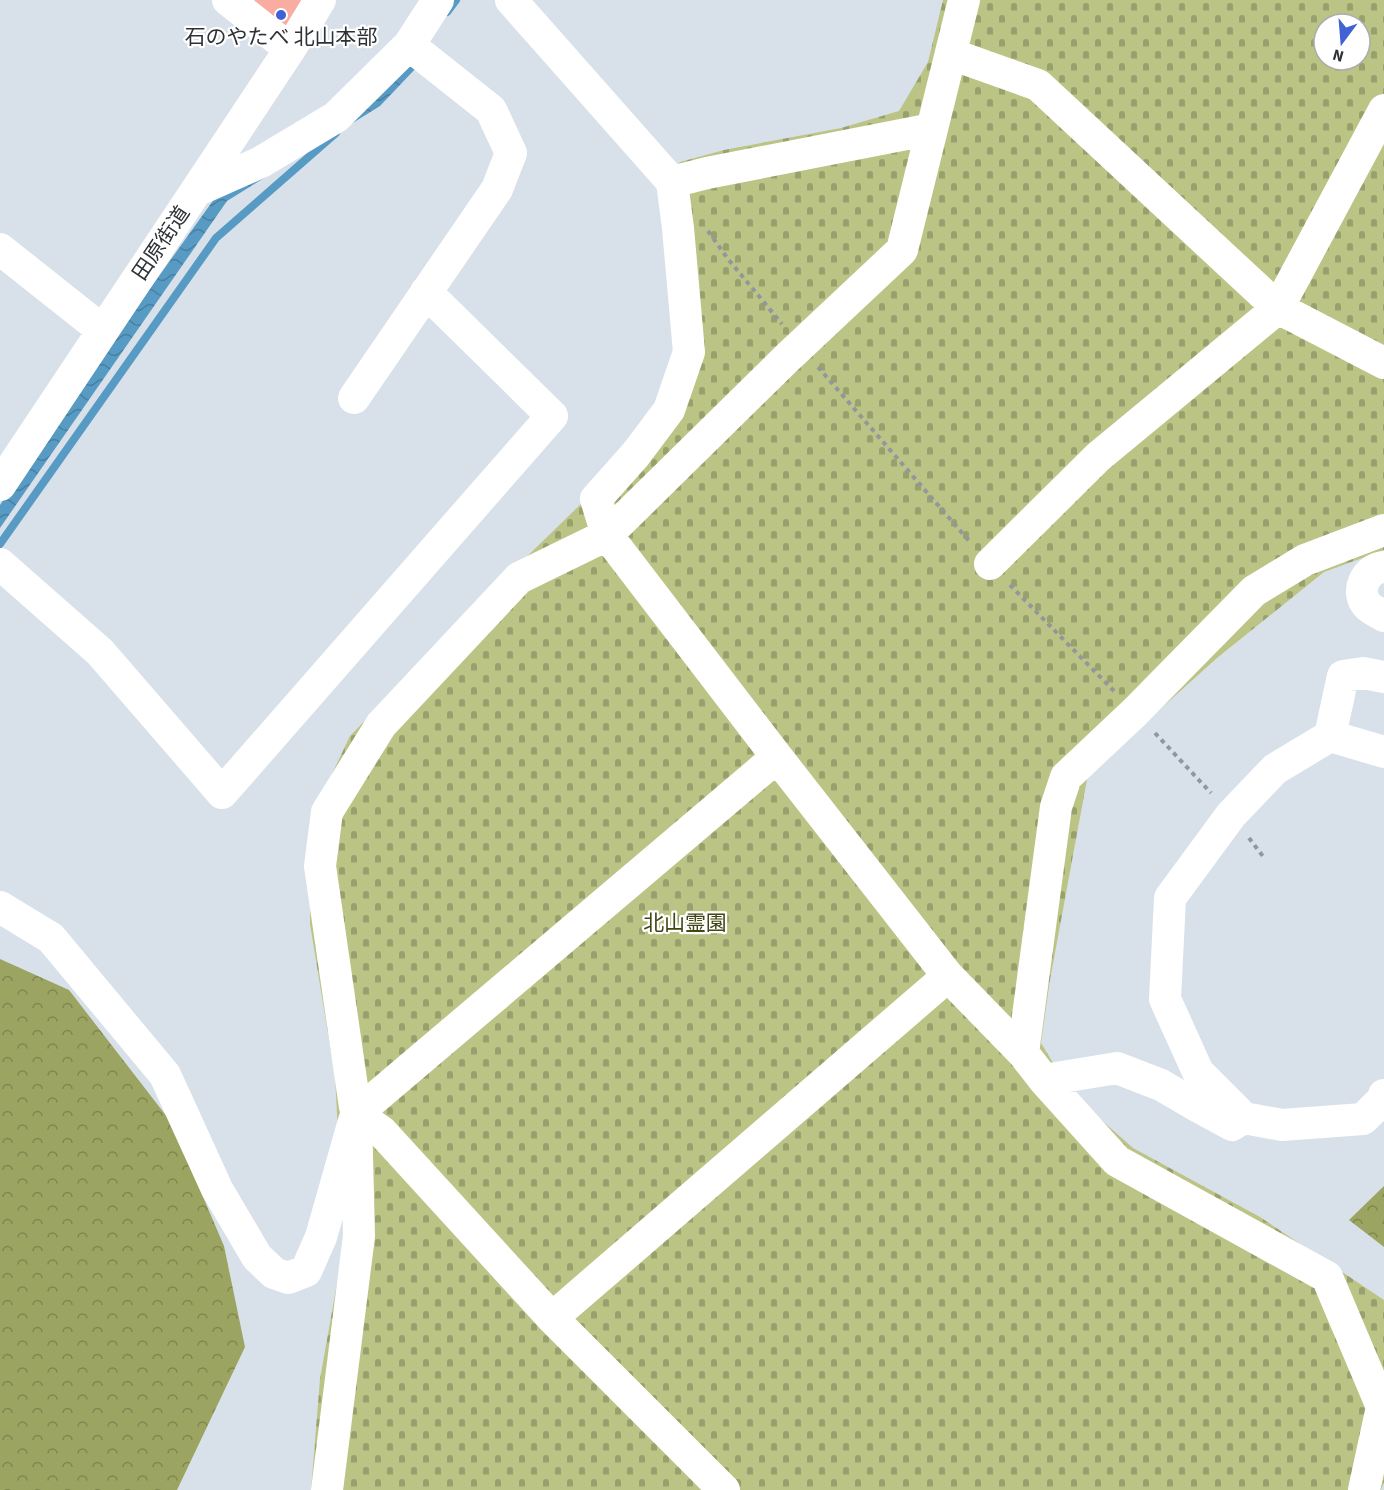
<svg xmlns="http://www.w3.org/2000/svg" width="1384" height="1490" font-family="'Source Sans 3','Noto Sans JP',sans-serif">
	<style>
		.forest { fill: url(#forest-crowns) }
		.cemetery { fill: url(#cemetery-stones); fill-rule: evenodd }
		.water { fill: url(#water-waves) }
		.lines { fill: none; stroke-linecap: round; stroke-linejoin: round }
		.stream { stroke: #579bc4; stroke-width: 8 }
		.building { fill: #f9aca1 }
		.path { stroke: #90979d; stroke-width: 4; stroke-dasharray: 4.5 4.5; stroke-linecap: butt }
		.minor { stroke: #fff; stroke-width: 32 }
		.poi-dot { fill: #4261d4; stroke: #fff; stroke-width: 2 }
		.labels { text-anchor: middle; stroke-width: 4.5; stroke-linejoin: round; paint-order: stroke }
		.poi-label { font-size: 21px; fill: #2e3235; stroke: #fff }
		.street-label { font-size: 21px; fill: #2e3235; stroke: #fff }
		.park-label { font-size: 21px; fill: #414612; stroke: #fff }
	</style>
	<defs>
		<pattern id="forest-crowns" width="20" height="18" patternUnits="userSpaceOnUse" patternTransform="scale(1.5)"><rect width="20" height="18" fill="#9ba460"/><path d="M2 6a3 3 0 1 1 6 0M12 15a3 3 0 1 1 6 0" fill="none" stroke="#7f8650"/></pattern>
		<pattern id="cemetery-stones" width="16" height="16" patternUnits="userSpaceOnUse" patternTransform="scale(1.5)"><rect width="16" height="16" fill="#bbc484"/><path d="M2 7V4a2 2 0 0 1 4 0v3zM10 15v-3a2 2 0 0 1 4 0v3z" fill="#98a06d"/></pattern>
		<pattern id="water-waves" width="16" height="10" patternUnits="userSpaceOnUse" patternTransform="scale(1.5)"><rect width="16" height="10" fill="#579bc4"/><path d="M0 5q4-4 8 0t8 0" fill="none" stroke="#487fa0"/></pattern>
	</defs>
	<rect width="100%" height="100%" fill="#d8e1ea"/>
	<!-- forest -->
	<path class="forest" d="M 0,959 L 69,990 L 171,1122 L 224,1246 L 245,1347 L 177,1490 L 0,1490 Z
		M 1384,1186 L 1384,1247 L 1349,1220 Z"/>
	<!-- cemetery -->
	<path class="cemetery" d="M 943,0 L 1384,0 L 1384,550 L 1324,572 L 1217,658 L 1088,774 L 1050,980 L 1041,1043 L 1072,1094 L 1133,1148 L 1260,1217 L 1384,1300 L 1384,1482 L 1381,1490 L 311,1490 L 320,1379 L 344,1244 L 335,1076 L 310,924 L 311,818 L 350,736 L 462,620 L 585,500 L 669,388 L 678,312 L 660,184 L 680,162 L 724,150 L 841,128 L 899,111 L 928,62 ZM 1324,24 L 1360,24 L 1360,60 L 1324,60 Z"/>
	<!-- water -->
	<path class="water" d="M 408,62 L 418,66 L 380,106 L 227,201 L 0,528 L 0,505 L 81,385 L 217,195 Z"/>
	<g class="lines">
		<!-- stream -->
		<path class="stream" d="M 447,12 L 456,0
			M 0,544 L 216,238 L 336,133"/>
	</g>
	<!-- building -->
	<path class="building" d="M 246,0 L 306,0 L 286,30 Z"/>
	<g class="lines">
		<!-- path -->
		<path class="path" d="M 708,231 L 728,259 L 782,324
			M 818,367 L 970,542
			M 1010,585 L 1114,691
			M 1155,733 L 1211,793
			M 1249,838 L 1265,859"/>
		<!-- minor -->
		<path class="minor" d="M 228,0 L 290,49
			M 511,0 L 672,182 L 678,228 L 689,352 L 669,410 L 636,454 L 596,499 L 607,535 L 777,757 L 948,976 L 1023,1053
			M 951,54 L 1038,85 L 1278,308 L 1384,363
			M 672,182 L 707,173 L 932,129
			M 196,191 L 261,162 L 336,117 L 409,45 L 438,0
			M 0,249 L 102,330
			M 354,398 L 497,189 L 511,153 L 491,110 L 409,45
			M 0,485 L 196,191 L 290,49 L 320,0
			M 0,564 L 100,652 L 222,793 L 552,416 L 426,292
			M 990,564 L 1098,457 L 1278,308 L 1384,110
			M 1384,567 C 1366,568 1354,592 1368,606 C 1372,610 1379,613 1384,616
			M 1330,736 L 1343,676 L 1363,673 L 1384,677
			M 1384,752 L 1330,736 L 1275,769 L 1231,815 L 1170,898 L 1165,999 L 1198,1072 L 1244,1118 L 1282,1125 L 1363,1119 L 1382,1100 L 1384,1095
			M 0,907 L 51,938 L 165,1075 L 217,1189 L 257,1257 L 274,1273 L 288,1278 L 306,1271 L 321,1237 L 356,1114 L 777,757
			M 1044,1080 L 1117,1068 L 1161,1085 L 1197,1106 L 1232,1125 L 1243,1118
			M 356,1114 L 382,1132 L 552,1318 L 724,1490
			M 552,1318 L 948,976
			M 327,1490 L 359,1236 L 356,1114 L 320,866 L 327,812 L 381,725 L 519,578 L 607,535 L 786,359 L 902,250 L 964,0
			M 1364,1490 L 1382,1407 L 1327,1277 L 1117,1161 L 1044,1080 L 1023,1053 L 1056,807 L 1066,777 L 1135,712 L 1254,591 L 1305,560 L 1384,530"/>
	</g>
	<!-- markers -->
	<circle class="poi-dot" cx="281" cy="15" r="6"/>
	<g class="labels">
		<!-- poi labels -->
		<g class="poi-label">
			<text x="281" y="44">石のやたべ 北山本部</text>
		</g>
		<!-- street labels -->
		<g class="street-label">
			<text transform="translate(161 243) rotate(-56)" y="7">田原街道</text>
		</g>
		<!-- park labels -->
		<g class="park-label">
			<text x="685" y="930">北山霊園</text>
		</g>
	</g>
	<!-- north arrow -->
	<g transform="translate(1342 42) rotate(196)"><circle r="28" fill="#ffffff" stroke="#abadae" stroke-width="1.5"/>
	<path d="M0-4.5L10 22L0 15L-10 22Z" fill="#4261d4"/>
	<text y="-9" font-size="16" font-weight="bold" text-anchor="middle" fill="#2e3235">N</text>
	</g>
</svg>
